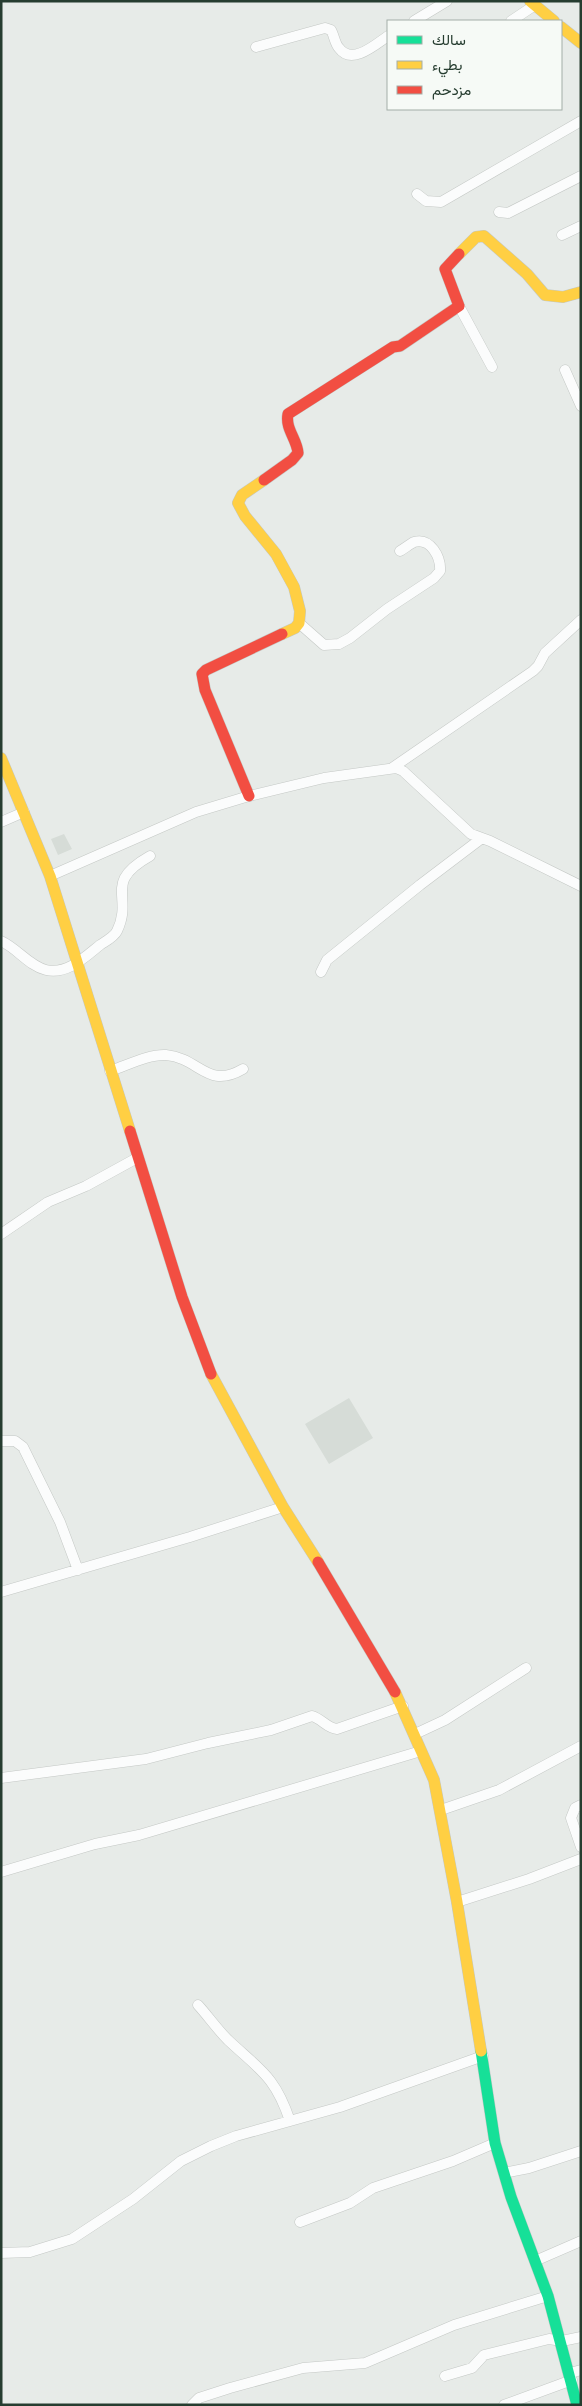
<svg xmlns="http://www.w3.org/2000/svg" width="582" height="2406" font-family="Barlow,Vazirmatn,sans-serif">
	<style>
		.built { fill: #d6dcd7 }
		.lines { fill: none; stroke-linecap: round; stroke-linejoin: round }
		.street-casing { stroke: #c4c8c5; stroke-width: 11 }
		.fast-casing { stroke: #c3c8c5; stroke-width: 12 }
		.slow-casing { stroke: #c3c8c5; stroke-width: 12 }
		.jam-casing { stroke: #c3c8c5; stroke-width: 12 }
		.street { stroke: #fbfcfc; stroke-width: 10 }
		.fast { stroke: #16e098; stroke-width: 11 }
		.slow { stroke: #ffcf43; stroke-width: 11 }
		.jam { stroke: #f24e42; stroke-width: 11 }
	</style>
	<rect width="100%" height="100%" fill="#e7ebe8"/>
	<!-- built -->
	<path class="built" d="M 64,834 L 72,849 L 58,855 L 51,839 Z
		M 349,1398 L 373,1438 L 329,1464 L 305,1424 Z"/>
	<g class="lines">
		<!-- street casing -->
		<g class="street-casing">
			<path id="street" d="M 414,21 L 447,1
				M 511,21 L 535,5
				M 256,47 L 325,28 L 331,30 C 334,35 335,44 339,48 C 352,66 376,44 388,36
				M 417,194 L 426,201 L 441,202 L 581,121
				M 499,212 L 508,213 L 581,176
				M 562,235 L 581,226
				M 459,306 L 492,367
				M 565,370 L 581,406
				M 299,623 L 324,645 L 339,644 L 350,638 L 387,609 L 434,578 L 440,571 C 441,558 431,537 414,542 C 410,544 405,548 400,551
				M 392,768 L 533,671 L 538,666 L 545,653 L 581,620
				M 1,822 L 24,812
				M 50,876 L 196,812 L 249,796 L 324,778 L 396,768 L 403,771 L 471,834 L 490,841 L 581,886
				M 1,941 C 17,948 29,966 46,970 C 67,975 85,957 100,945 C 106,941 114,937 117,931 C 134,896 102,883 150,856
				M 321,972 L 327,960 L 420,885 L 482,838
				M 110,1071 C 126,1066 148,1054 166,1055 C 200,1058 207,1090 243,1069
				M 1,1234 L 48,1202 L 86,1186 L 137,1158
				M 1,1441 L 15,1441 L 23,1447 L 60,1522 L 78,1570
				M 1,1592 L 190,1537 L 283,1507
				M 415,1734 L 445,1720 L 526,1668
				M 1,1778 L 146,1759 L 208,1743 L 271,1730 L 312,1716 C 322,1719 327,1728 337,1729 L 403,1706
				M 581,1805 L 575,1808 L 571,1818 L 581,1847
				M 441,1810 L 499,1790 L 581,1746
				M 1,1872 L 95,1844 L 139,1835 L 421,1751
				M 457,1902 L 529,1879 L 581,1859
				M 198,2005 C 208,2016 217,2029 228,2040 C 260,2070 275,2076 290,2121
				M 504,2173 L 529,2168 L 581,2151
				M 300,2222 L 350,2203 L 373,2188 L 453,2161 L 495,2143
				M 1,2253 L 30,2252 L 72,2239 L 133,2199 L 181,2161 L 211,2146 L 236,2136 L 340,2107 L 483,2056
				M 535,2261 L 581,2241
				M 570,2373 L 581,2370
				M 445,2376 L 472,2368 L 484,2355 L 549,2339 L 562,2341 L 581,2337
				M 192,2405 L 199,2398 L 230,2388 L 303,2368 L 365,2363 L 454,2325 L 548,2296
				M 504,2405 L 572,2380"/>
		</g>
		<!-- fast casing -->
		<g class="fast-casing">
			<path id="fast" d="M 481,2051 L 495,2143 L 511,2197 L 548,2296 L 577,2405"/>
		</g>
		<!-- slow casing -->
		<g class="slow-casing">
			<path id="slow" d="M 530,1 L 554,21
				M 561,27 L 581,43
				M 459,254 L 476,237 L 484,236 L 527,274 L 545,295 L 563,297 L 581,292
				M 264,480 L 242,495 L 238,503 L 245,516 L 276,554 L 294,587 L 300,611 L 299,623 L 295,628 L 282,634
				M 1,758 L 50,876 L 130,1131
				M 211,1374 L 283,1507 L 318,1562
				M 395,1692 L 434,1780 L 457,1902 L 481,2051"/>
		</g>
		<!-- jam casing -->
		<g class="jam-casing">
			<path id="jam" d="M 264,480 L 292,460 L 298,453 C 297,439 285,429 288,414 L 393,347 L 400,346 L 459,306 L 445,269 L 459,254
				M 249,796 L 205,690 L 202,674 L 206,670 L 282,634
				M 130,1131 L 182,1297 L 211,1374
				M 318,1562 L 395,1692"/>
		</g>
		<!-- street -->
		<use href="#street" class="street"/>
		<!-- fast -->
		<use href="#fast" class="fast"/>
		<!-- slow -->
		<use href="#slow" class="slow"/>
		<!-- jam -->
		<use href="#jam" class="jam"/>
	</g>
	<!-- border -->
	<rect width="582" height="2406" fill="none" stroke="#263d30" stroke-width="5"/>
	<!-- legend -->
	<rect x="387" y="20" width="175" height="90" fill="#f6faf6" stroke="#a3aea7"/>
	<rect x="397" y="36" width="25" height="8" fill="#16e098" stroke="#a3aea7"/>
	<text x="432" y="45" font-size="15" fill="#263d30">سالك</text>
	<rect x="397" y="61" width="25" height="8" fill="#ffcf43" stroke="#a3aea7"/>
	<text x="432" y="70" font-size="15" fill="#263d30">بطيء</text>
	<rect x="397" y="86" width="25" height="8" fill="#f24e42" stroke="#a3aea7"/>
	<text x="432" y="95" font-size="15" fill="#263d30">مزدحم</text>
</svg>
